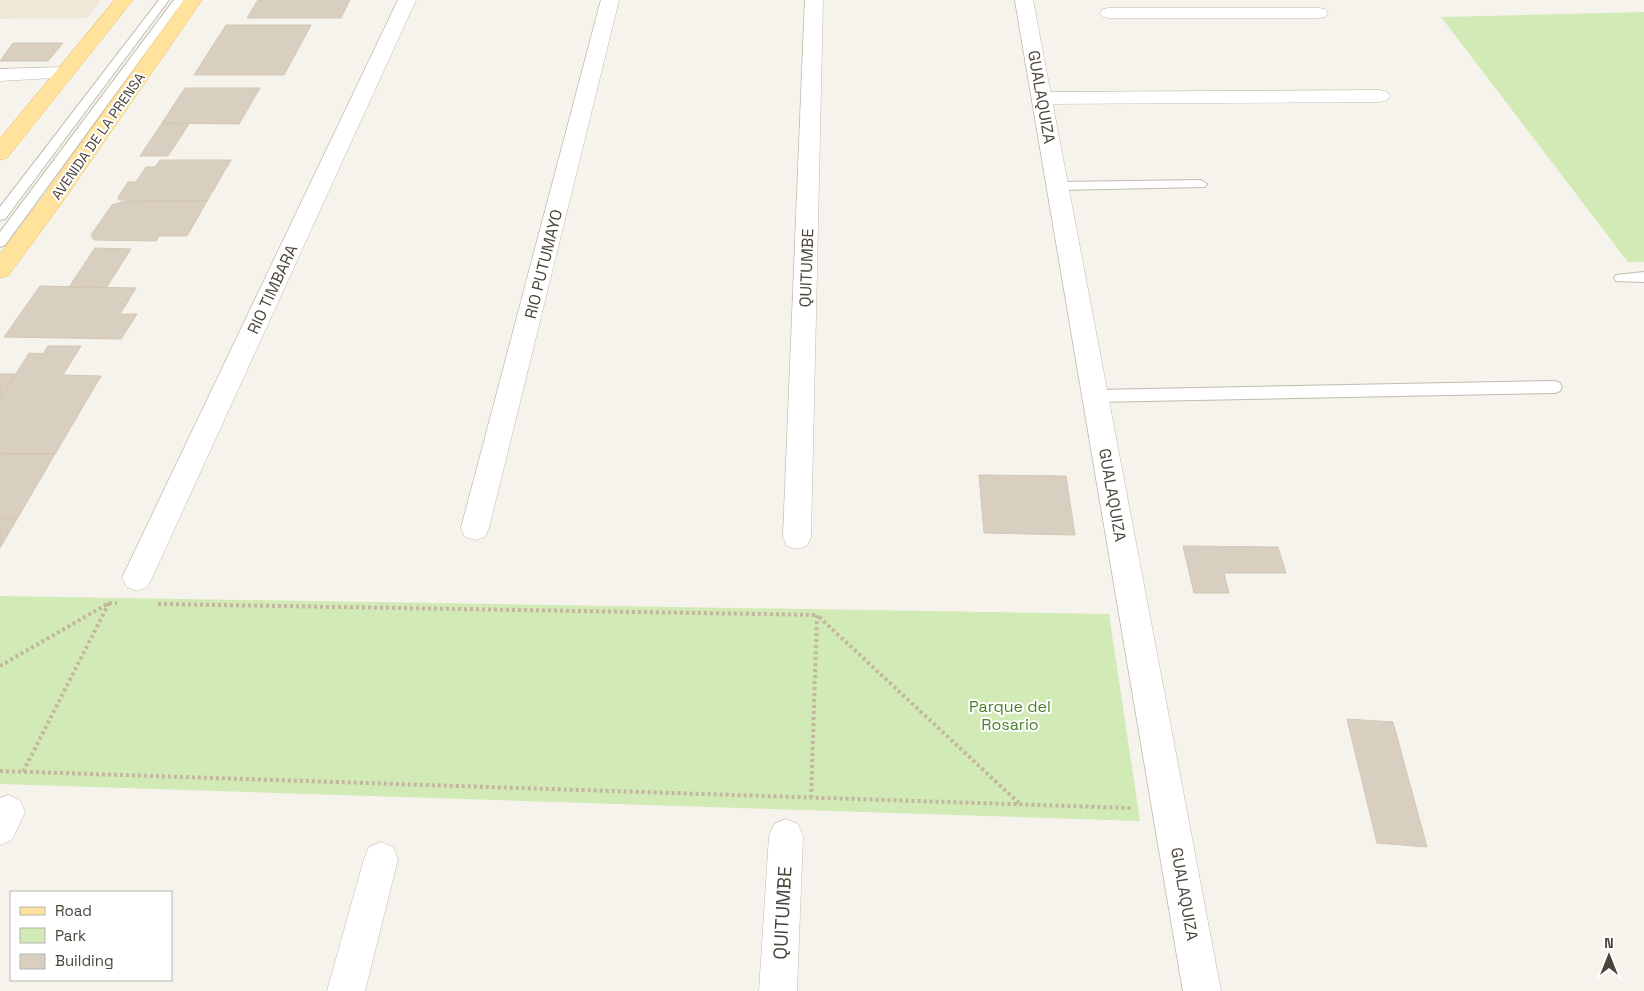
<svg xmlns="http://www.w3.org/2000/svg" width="1644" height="991" font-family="'Space Grotesk',sans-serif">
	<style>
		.education { fill: #efe8d6 }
		.green { fill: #d2eab5 }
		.building { fill: #d8cfc1; stroke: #d3c7b4 }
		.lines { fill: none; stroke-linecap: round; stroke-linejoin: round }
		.service-casing { stroke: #c2bbae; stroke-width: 2 }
		.minor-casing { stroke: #c2bbae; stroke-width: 1 }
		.tertiary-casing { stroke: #c2bbae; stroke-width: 1 }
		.primary-casing { stroke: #e6c16a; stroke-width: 1 }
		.path { stroke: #c4b79f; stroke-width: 4; stroke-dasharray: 3 3; stroke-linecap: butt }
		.service { fill: #fff; fill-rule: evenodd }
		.minor { fill: #fff; fill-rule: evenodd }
		.tertiary { fill: #fff; fill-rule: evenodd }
		.primary { fill: #ffe39c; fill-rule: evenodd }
		.labels { text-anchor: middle; stroke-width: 4; stroke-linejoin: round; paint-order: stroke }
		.far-street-label { font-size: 14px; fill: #4b4439; stroke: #fff }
		.street-label { font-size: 16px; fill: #4b4439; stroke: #fff }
		.park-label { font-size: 16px; fill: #4a7f2a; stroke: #fff }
		.near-street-label { font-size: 19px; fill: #4b4439; stroke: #fff }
	</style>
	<rect width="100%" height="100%" fill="#f6f3ec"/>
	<!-- education -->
	<path class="education" d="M 0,0 L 101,0 L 87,18 L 0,19 Z"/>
	<!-- green -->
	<path class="green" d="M 1644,12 L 1644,262 L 1628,262 L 1441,17 Z
		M 0,596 L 1109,614 L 1140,821 L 0,784 Z"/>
	<!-- building -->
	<path class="building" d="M 258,0 L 350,0 L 341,18 L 247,18 Z
		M 226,25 L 311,25 L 284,75 L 194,75 Z
		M 13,43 L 63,43 L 48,61 L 0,61 Z
		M 185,88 L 260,88 L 239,124 L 162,123 Z
		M 162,123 L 189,124 L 168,156 L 140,156 Z
		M 160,160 L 231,160 L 207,201 L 119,200 L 118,197 L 128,182 L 136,182 L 146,167 L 155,167 Z
		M 126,201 L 207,201 L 187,236 L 159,236 L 156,241 L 94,240 L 91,235 L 112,205 Z
		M 95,248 L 131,249 L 106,288 L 69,287 Z
		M 40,286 L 136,288 L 120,314 L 137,314 L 121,339 L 4,337 Z
		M 48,346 L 81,346 L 63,375 L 101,376 L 55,454 L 0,454 L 0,399 L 29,353 L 43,354 Z
		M 0,374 L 16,374 L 0,399 Z
		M 0,454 L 55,454 L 17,519 L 0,518 Z
		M 979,475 L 1066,476 L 1075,535 L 984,533 Z
		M 0,518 L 17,519 L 0,548 Z
		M 1183,546 L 1278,547 L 1286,573 L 1224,573 L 1229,593 L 1194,593 Z
		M 1347,719 L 1393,722 L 1427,847 L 1377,843 Z"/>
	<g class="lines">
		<!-- service casing -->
		<g class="service-casing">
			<path id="service" d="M 159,0 L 169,0 L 5,219 L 0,220 L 0,207 Z
				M 174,0 L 184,0 L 5,245 L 0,247 L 0,232 Z
				M 1201,180 L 1207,184 L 1205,187 L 1058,190 L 1052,186 L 1058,182 Z
				M 1644,272 L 1644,282 L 1616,281 L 1614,278 L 1616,275 Z
				M 1555,381 L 1560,383 L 1562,387 L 1560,391 L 1555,393 L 1096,402 L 1091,400 L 1088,396 L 1091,392 L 1096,390 Z"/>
		</g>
		<!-- minor casing -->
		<g class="minor-casing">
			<path id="minor" d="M 398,0 L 416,0 L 152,578 L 147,587 L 137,591 L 127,587 L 122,578 Z
				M 601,0 L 619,0 L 489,528 L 485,537 L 475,540 L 465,537 L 461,528 Z
				M 805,0 L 823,0 L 811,537 L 807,546 L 797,549 L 787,546 L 783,537 Z
				M 1109,8 L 1319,8 L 1325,9 L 1328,13 L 1325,17 L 1319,18 L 1109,18 L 1103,17 L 1100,13 L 1103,9 Z
				M 1380,90 L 1387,92 L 1390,96 L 1387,100 L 1380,102 L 1042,104 L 1035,102 L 1032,98 L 1035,94 L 1042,92 Z
				M 8,795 L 20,800 L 25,812 L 12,840 L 0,845 L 0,798 Z
				M 786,819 L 798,824 L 803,836 L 797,991 L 759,991 L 769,836 L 774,824 Z
				M 381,842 L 393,847 L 398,859 L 365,991 L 327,991 L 364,859 L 369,847 Z"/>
		</g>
		<!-- tertiary casing -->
		<g class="tertiary-casing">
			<path id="tertiary" d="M 1015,0 L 1033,0 L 1221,991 L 1183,991 Z
				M 64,67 L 71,69 L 74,73 L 71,77 L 0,81 L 0,69 Z"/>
		</g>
		<!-- primary casing -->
		<g class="primary-casing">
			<path id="primary" d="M 115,0 L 133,0 L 7,158 L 0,160 L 0,139 Z
				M 184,0 L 202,0 L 61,204 L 8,276 L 0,278 L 0,254 L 45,194 Z"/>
		</g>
		<!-- path -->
		<path class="path" d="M 109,603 L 117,603
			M 158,604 L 817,615
			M 0,666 L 109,603 L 23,772
			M 0,771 L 1131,808
			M 811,798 L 817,615 L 1021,805"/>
		<!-- service -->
		<use href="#service" class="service"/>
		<!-- minor -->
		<use href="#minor" class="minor"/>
		<!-- tertiary -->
		<use href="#tertiary" class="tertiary"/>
		<!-- primary -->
		<use href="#primary" class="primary"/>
	</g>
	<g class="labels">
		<!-- far-street labels -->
		<g class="far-street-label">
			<text transform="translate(98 136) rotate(-55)" y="5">AVENIDA DE LA PRENSA</text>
		</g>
		<!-- street labels -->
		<g class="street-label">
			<text transform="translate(1042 97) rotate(80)" y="6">GUALAQUIZA</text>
			<text transform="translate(543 264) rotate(-76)" y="6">RIO PUTUMAYO</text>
			<text transform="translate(806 268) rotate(-88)" y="6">QUITUMBE</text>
			<text transform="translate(272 289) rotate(-65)" y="6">RIO TIMBARA</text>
			<text transform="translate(1113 495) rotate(80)" y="6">GUALAQUIZA</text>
			<text transform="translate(1185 894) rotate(80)" y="6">GUALAQUIZA</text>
		</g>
		<!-- park labels -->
		<g class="park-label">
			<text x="1010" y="712">Parque del<tspan x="1010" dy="18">Rosario</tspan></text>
		</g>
		<!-- near-street labels -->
		<g class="near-street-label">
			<text transform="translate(782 913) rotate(-87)" y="7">QUITUMBE</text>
		</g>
	</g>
	<!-- legend -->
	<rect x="10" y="891" width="162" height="90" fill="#ffffff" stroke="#b7b4b0"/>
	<rect x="20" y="907" width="25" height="8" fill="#ffe39c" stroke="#b7b4b0"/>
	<text x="55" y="916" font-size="15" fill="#4b4439">Road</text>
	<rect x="20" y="928" width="25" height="15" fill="#d2eab5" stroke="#b7b4b0"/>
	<text x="55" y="941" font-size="15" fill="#4b4439">Park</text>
	<rect x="20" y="954" width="25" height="15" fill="#d8cfc1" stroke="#b7b4b0"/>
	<text x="55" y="966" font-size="15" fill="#4b4439">Building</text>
	<!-- north arrow -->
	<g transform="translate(1609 956)" stroke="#ffffff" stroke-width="4" paint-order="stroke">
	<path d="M0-4L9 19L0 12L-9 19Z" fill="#4b4439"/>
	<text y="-8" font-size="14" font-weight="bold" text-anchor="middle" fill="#4b4439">N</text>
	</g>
</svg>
